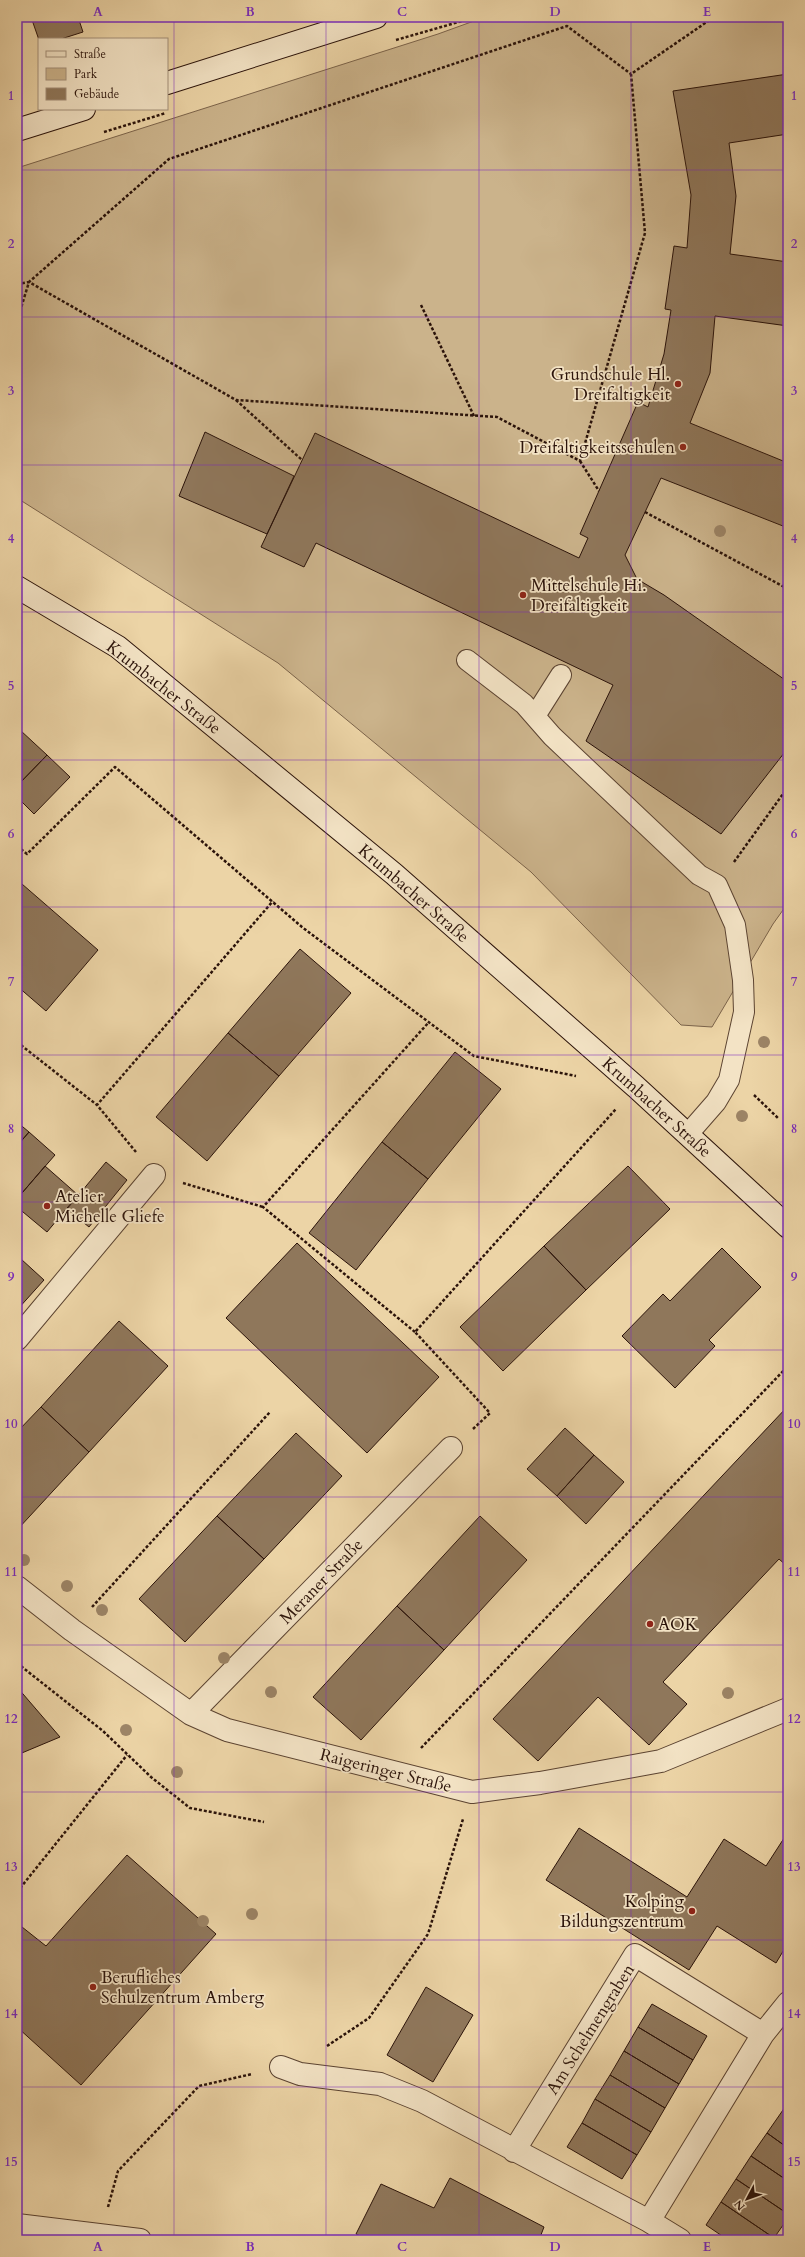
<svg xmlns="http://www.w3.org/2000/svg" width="805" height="2257" font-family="Cardo,serif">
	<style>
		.green { fill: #cbb38b; stroke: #7b634a }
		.building { fill: #8f775b; stroke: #2b130a }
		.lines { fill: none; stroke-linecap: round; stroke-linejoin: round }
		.lane-casing { stroke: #5b4331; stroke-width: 22 }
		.street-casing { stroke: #5b4331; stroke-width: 24 }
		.secondary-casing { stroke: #2b130a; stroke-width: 24 }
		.path { stroke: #2b130a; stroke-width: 2.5; stroke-dasharray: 3 2; stroke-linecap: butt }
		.lane { stroke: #f3e3c5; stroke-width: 20 }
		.street { stroke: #f3e3c5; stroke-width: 22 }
		.secondary { stroke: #f3e3c5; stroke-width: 22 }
		.tree { fill: #9c8466 }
		.grid { fill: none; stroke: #7b2cbf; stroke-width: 1; stroke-opacity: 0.55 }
		.poi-dot { fill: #8f2418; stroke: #f3e3c5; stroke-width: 1.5 }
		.labels { text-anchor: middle; stroke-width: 3.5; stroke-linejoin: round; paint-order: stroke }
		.poi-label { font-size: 17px; fill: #2b130a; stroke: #f3e3c5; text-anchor: start }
		.street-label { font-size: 17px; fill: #2b130a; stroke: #f3e3c5 }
		.neatline { fill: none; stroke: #7b2cbf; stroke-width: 1.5 }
		.grid-label { font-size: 13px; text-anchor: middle; font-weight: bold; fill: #7b2cbf }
	</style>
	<rect width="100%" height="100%" fill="#ecd4a6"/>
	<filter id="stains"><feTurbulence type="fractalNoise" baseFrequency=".005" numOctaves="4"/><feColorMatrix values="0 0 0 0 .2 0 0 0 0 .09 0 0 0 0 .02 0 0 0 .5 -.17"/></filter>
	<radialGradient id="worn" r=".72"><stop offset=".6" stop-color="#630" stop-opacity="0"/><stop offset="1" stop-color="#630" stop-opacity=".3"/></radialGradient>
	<!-- green -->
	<path class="green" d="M 485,17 L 788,17 L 788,903 L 773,924 L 712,1027 L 681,1025 L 531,872 L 278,663 L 17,498 L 17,168 L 438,34 Z"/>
	<!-- building -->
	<path class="building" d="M 31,17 L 78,17 L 83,32 L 61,39 L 39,40 Z
		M 788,74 L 788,134 L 729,143 L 736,196 L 730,254 L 788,262 L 788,326 L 715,316 L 710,373 L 690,423 L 788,463 L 788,528 L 661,478 L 625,555 L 637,579 L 664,595 L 788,682 L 788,748 L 721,834 L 586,741 L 613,685 L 316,543 L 304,567 L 261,547 L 315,433 L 579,558 L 588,538 L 580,534 L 638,402 L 648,407 L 664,354 L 671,310 L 665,309 L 674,246 L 687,248 L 691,195 L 673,91 Z
		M 205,432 L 294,476 L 267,534 L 179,496 Z
		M 20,730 L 47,755 L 17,786 L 17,734 Z
		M 47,755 L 70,777 L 34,814 L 17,797 L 17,786 Z
		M 22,884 L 98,950 L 46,1011 L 17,986 L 17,890 Z
		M 300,949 L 351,993 L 279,1076 L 228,1033 Z
		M 228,1033 L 279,1076 L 207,1161 L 156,1117 Z
		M 455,1052 L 501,1089 L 428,1179 L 382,1142 Z
		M 17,1122 L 29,1132 L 17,1146 Z
		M 29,1132 L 55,1155 L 21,1194 L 17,1190 L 17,1146 Z
		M 382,1142 L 428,1179 L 356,1270 L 309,1233 Z
		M 106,1162 L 127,1180 L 89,1227 L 67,1209 Z
		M 45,1166 L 78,1195 L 47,1232 L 17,1207 L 17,1199 Z
		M 628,1166 L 670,1209 L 586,1290 L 544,1246 Z
		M 297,1243 L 439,1377 L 367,1453 L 226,1318 Z
		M 544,1246 L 586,1290 L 503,1371 L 460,1327 Z
		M 722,1248 L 761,1287 L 709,1340 L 715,1346 L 675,1388 L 622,1336 L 663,1294 L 670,1301 Z
		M 21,1259 L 44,1280 L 17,1310 L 17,1263 Z
		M 119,1321 L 168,1366 L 89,1452 L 41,1407 Z
		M 788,1406 L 788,1567 L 779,1559 L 663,1682 L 687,1704 L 649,1745 L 598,1697 L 538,1761 L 493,1719 Z
		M 41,1407 L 89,1452 L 17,1530 L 17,1432 Z
		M 565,1428 L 594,1455 L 557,1496 L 527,1469 Z
		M 296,1433 L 342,1476 L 264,1559 L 217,1516 Z
		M 594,1455 L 624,1482 L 586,1524 L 557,1496 Z
		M 217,1516 L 264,1559 L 185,1642 L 139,1599 Z
		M 480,1516 L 527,1560 L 444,1650 L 397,1606 Z
		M 397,1606 L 444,1650 L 361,1740 L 313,1697 Z
		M 17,1687 L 60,1737 L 17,1755 Z
		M 579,1828 L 687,1897 L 724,1839 L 766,1866 L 788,1832 L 788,1943 L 776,1963 L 717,1926 L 689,1970 L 546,1880 Z
		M 127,1855 L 216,1934 L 81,2085 L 17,2027 L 17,1923 L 46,1946 Z
		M 426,1987 L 473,2015 L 433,2082 L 387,2055 Z
		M 652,2004 L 707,2036 L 693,2060 L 638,2027 Z
		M 638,2027 L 693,2060 L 679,2084 L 624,2051 Z
		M 624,2051 L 679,2084 L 665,2108 L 610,2075 Z
		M 610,2075 L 665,2108 L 651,2132 L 595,2099 Z
		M 595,2099 L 651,2132 L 637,2155 L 582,2123 Z
		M 788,2102 L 788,2114 L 783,2110 Z
		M 783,2110 L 788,2114 L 788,2148 L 767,2133 Z
		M 582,2123 L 637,2155 L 622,2179 L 567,2147 Z
		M 767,2133 L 788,2148 L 788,2181 L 751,2156 Z
		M 751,2156 L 788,2181 L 788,2214 L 736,2179 Z
		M 450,2178 L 544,2227 L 539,2240 L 368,2240 L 356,2234 L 381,2184 L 434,2208 Z
		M 736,2179 L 788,2214 L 788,2218 L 774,2238 L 721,2202 Z
		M 721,2202 L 774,2238 L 773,2240 L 728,2240 L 706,2225 Z"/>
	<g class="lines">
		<!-- lane casing -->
		<g class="lane-casing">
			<path id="lane" d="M 467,660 L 524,704 L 552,736 L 699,875 L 717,885 L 735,925 L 743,980 L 744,1012 L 729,1080 L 716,1102 L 688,1134
				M 535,716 L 561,675"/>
		</g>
		<!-- street casing -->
		<g class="street-casing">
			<path id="street" d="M 17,1339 L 154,1175
				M 17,1587 L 72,1630 L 191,1714 L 227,1730 L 472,1792 L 540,1783 L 661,1761 L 788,1709
				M 191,1714 L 451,1448
				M 281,2067 L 300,2074 L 380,2084 L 422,2101 L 649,2221 L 680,2240
				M 514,2151 L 635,1955 L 763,2034
				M 649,2221 L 763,2034 L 788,2003
				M 17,2225 L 140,2240"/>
		</g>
		<!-- secondary casing -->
		<g class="secondary-casing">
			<path id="secondary" d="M 167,83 L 376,17
				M 17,130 L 84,109
				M 17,587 L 118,647 L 394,874 L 636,1087 L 788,1227"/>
		</g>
		<!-- path -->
		<path class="path" d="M 396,40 L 476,17
			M 104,132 L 166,113
			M 17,284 L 29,282 L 236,400 L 497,417 L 580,461 L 645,233 L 631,74 L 714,17
			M 421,305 L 474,416
			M 17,321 L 29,282 L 169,159 L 567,26 L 631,74
			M 236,400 L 302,460
			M 580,461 L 599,491
			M 645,512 L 788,589
			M 17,846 L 27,854 L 115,767 L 302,927 L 474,1056 L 576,1076
			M 734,862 L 788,787
			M 17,1042 L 97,1105
			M 754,1095 L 779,1119
			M 136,1152 L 97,1105 L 273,901
			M 183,1183 L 263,1207
			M 415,1332 L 263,1207 L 429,1022
			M 473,1429 L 490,1413 L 415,1332 L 616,1109
			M 92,1607 L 270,1412
			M 17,1663 L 103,1731 L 151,1777 L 190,1808 L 264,1822
			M 421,1748 L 788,1366
			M 17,1892 L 127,1755
			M 327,2046 L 369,2018 L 428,1934 L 463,1819
			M 108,2207 L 118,2171 L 199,2086 L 252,2074"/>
		<!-- lane -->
		<use href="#lane" class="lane"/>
		<!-- street -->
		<use href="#street" class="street"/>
		<!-- secondary -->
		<use href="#secondary" class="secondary"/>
	</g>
	<!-- trees -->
	<g class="tree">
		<circle cx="720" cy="531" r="6"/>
		<circle cx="764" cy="1042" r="6"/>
		<circle cx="742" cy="1116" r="6"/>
		<circle cx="24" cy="1560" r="6"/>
		<circle cx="67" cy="1586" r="6"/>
		<circle cx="102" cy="1610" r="6"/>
		<circle cx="224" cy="1658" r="6"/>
		<circle cx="271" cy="1692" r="6"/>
		<circle cx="728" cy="1693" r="6"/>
		<circle cx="126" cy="1730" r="6"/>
		<circle cx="177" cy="1772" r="6"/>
		<circle cx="252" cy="1914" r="6"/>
		<circle cx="203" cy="1921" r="6"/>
	</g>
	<!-- grid -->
	<path class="grid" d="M 174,17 L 174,2240M 326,17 L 326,2240M 479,17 L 479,2240M 631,17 L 631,2240M 17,170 L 788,170M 17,317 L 788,317M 17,465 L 788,465M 17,612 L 788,612M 17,760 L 788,760M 17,907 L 788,907M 17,1055 L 788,1055M 17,1202 L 788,1202M 17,1350 L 788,1350M 17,1497 L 788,1497M 17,1645 L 788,1645M 17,1792 L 788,1792M 17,1940 L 788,1940M 17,2087 L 788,2087"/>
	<!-- markers -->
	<g class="poi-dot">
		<circle cx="678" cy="384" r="4"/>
		<circle cx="683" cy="447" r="4"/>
		<circle cx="523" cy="595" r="4"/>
		<circle cx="47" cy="1206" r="4"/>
		<circle cx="650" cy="1624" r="4"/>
		<circle cx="692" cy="1911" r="4"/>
		<circle cx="93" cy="1987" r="4"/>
	</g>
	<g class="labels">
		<!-- poi labels -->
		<g class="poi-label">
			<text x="670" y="380" text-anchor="end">Grundschule Hl.<tspan x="670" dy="20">Dreifaltigkeit</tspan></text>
			<text x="675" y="453" text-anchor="end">Dreifaltigkeitsschulen</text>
			<text x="531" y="591">Mittelschule Hi.<tspan x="531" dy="20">Dreifaltigkeit</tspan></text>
			<text x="55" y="1202">Atelier<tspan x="55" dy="20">Michelle Gliefe</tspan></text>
			<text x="658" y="1630">AOK</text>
			<text x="684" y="1907" text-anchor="end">Kolping<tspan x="684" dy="20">Bildungszentrum</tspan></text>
			<text x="101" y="1983">Berufliches<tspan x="101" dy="20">Schulzentrum Amberg</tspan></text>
		</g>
		<!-- street labels -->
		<g class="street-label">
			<text transform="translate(164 687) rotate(38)" y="6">Krumbacher Straße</text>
			<text transform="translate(414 893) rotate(41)" y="6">Krumbacher Straße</text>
			<text transform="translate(657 1107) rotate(42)" y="6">Krumbacher Straße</text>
			<text transform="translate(321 1581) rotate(-46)" y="6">Meraner Straße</text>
			<text transform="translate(386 1770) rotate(14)" y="6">Raigeringer Straße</text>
			<text transform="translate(590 2029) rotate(-58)" y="6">Am Schelmengraben</text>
		</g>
	</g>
	<!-- margin -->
	<rect width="805" height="2257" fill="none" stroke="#ecd4a6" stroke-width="44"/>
	<!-- legend -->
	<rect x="38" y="38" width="130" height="72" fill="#f3e3c5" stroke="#a3907a"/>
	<rect x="46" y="51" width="20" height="6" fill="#f3e3c5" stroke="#a3907a"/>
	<text x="74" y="58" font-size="12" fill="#2b130a">Straße</text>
	<rect x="46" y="68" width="20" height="12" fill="#cbb38b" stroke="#a3907a"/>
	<text x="74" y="78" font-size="12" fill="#2b130a">Park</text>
	<rect x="46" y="88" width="20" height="12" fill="#8f775b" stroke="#a3907a"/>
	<text x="74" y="98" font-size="12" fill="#2b130a">Gebäude</text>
	<!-- north arrow -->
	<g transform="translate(747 2199) rotate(229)" stroke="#f3e3c5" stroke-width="3" paint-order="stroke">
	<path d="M0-3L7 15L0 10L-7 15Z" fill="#2b130a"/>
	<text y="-6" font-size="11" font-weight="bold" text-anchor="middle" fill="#2b130a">N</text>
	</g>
	<rect x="22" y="22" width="761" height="2213" class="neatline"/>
	<g class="grid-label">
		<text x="98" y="16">A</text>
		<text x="250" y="16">B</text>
		<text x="402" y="16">C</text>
		<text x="555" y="16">D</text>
		<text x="707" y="16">E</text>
		<text x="11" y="100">1</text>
		<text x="794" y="100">1</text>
		<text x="11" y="248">2</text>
		<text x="794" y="248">2</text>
		<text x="11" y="395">3</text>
		<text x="794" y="395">3</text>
		<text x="11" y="543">4</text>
		<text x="794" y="543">4</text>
		<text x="11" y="690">5</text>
		<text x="794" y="690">5</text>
		<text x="11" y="838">6</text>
		<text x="794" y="838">6</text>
		<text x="11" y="986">7</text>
		<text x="794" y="986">7</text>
		<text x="11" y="1133">8</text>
		<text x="794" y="1133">8</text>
		<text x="11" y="1281">9</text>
		<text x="794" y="1281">9</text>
		<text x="11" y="1428">10</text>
		<text x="794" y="1428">10</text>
		<text x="11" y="1576">11</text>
		<text x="794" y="1576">11</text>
		<text x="11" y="1723">12</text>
		<text x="794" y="1723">12</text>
		<text x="11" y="1871">13</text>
		<text x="794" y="1871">13</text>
		<text x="11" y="2018">14</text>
		<text x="794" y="2018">14</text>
		<text x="11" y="2166">15</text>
		<text x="794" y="2166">15</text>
		<text x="98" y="2251">A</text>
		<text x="250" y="2251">B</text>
		<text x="402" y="2251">C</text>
		<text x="555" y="2251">D</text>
		<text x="707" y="2251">E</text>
	</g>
	<rect width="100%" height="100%" filter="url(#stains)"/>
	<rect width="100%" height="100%" fill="url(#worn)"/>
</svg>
